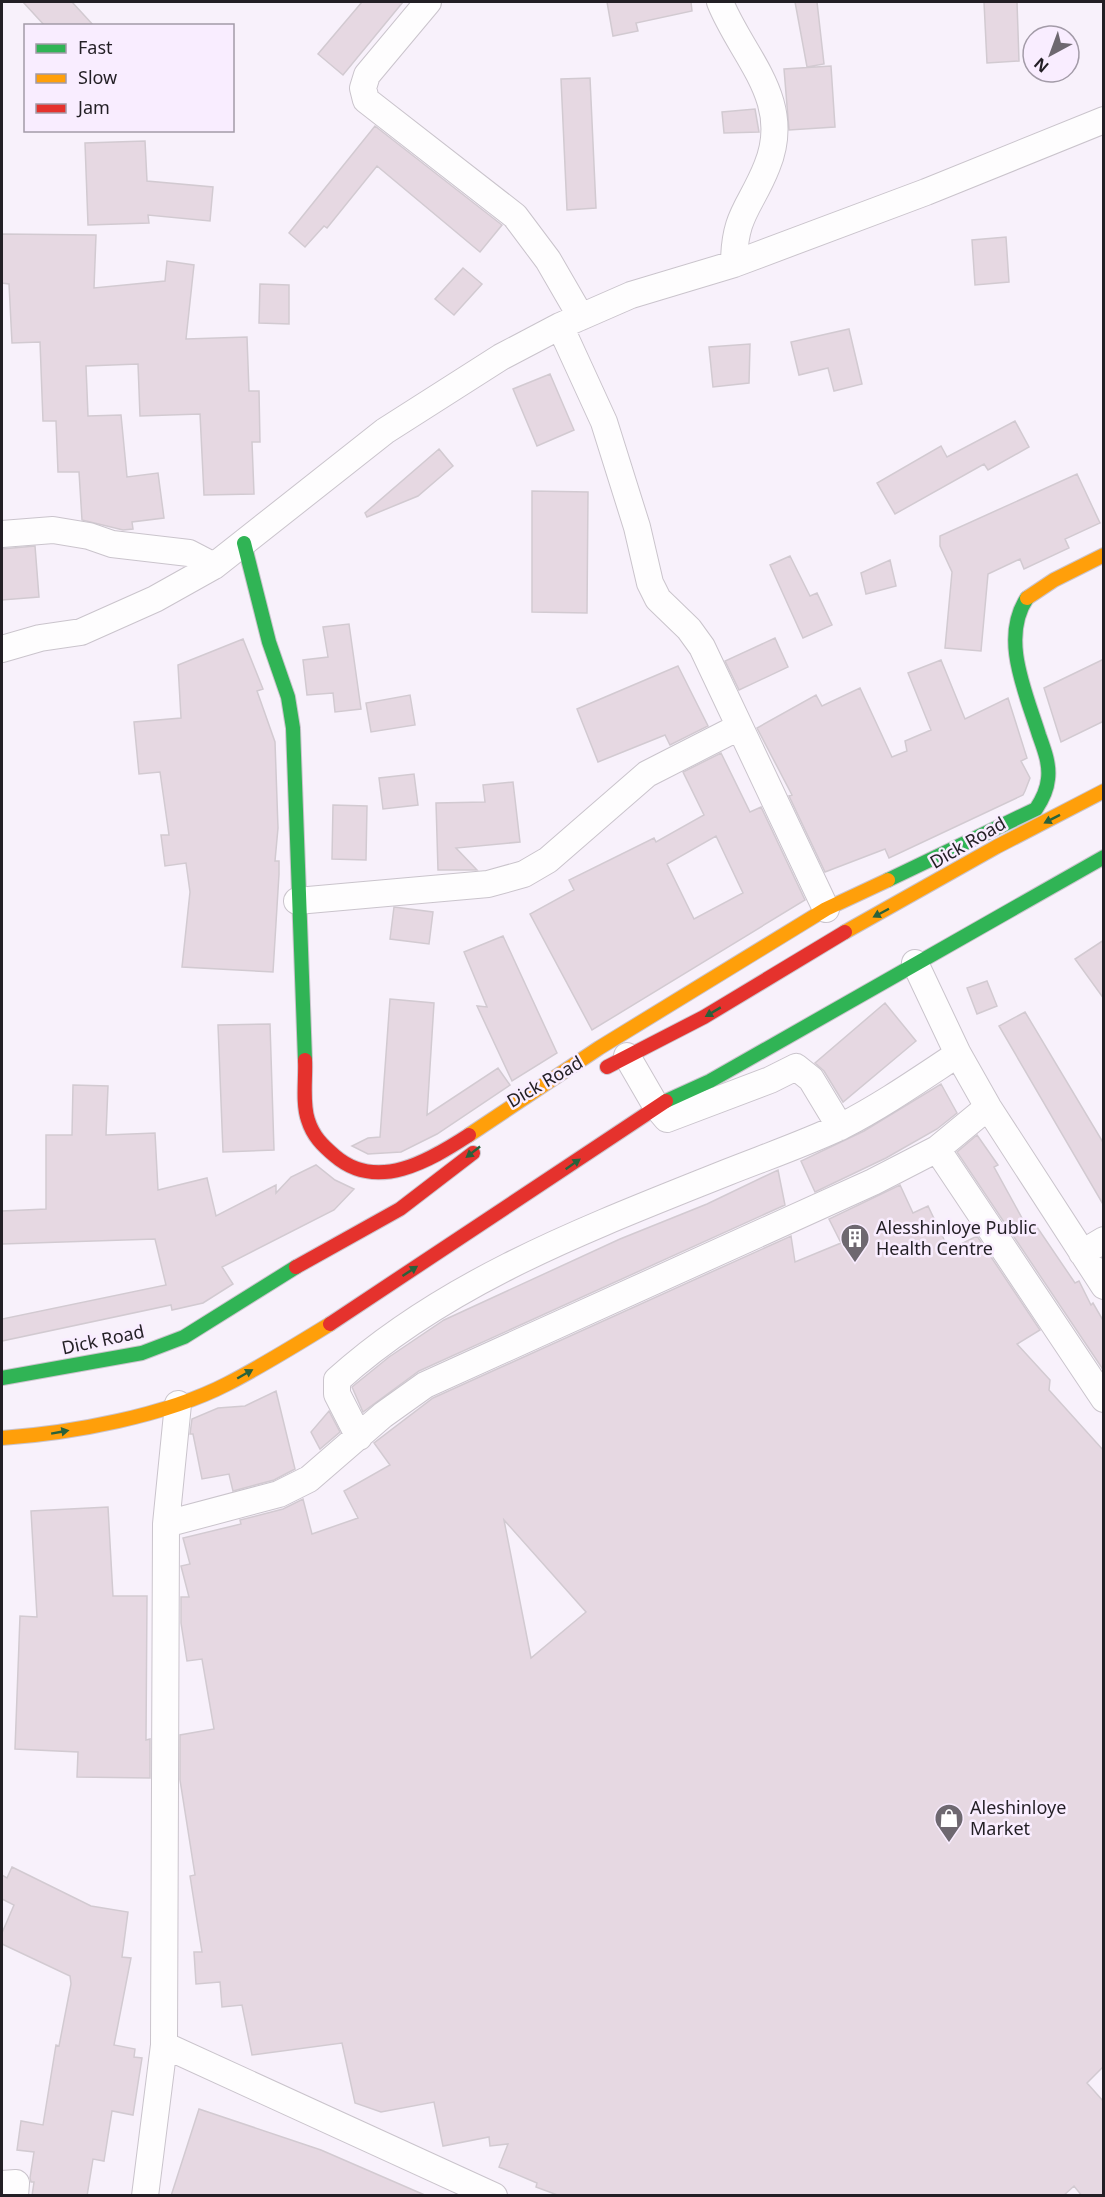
<svg xmlns="http://www.w3.org/2000/svg" width="1105" height="2197" font-family="'Noto Sans',sans-serif">
	<style>
		.building { fill: #e6d8e2; stroke: #d2cad1; stroke-width: 1.5; fill-rule: evenodd }
		.lines { fill: none; stroke-linecap: round; stroke-linejoin: round }
		.street-casing { stroke: #cac4cc; stroke-width: 28 }
		.fast-casing { stroke: #cac4cc; stroke-width: 16 }
		.slow-casing { stroke: #cac4cc; stroke-width: 16 }
		.jam-casing { stroke: #cac4cc; stroke-width: 16 }
		.street { stroke: #fefdfe; stroke-width: 26 }
		.fast { stroke: #30b455; stroke-width: 14 }
		.slow { stroke: #ff9f0a; stroke-width: 14 }
		.jam { stroke: #e5322d; stroke-width: 14 }
		.oneway { fill: #29623b }
		.labels { text-anchor: middle; stroke-width: 5; stroke-linejoin: round; paint-order: stroke }
		.street-label { font-size: 18px; fill: #231f25; stroke: #f9edff }
		.poi-label { font-size: 18px; fill: #231f25; stroke: #f9edff; text-anchor: start }
	</style>
	<rect width="100%" height="100%" fill="#f8f1fb"/>
	<!-- building -->
	<path class="building" d="M 23,2 L 72,2 L 94,26 L 45,26 Z
		M 362,2 L 403,2 L 343,75 L 318,54 Z
		M 607,2 L 691,2 L 692,11 L 636,23 L 638,31 L 613,36 Z
		M 795,2 L 817,2 L 824,64 L 807,67 Z
		M 984,2 L 1017,2 L 1019,61 L 987,63 Z
		M 831,66 L 835,127 L 789,130 L 784,69 Z
		M 590,78 L 596,208 L 567,210 L 561,79 Z
		M 755,109 L 759,132 L 724,133 L 722,112 Z
		M 375,126 L 502,225 L 480,252 L 377,166 L 327,228 L 324,226 L 305,247 L 289,233 Z
		M 145,141 L 147,181 L 213,187 L 210,221 L 148,215 L 149,223 L 88,225 L 85,143 Z
		M 2,234 L 96,235 L 94,288 L 165,281 L 167,261 L 194,265 L 186,339 L 247,337 L 249,391 L 259,391 L 260,442 L 252,442 L 254,494 L 204,495 L 200,414 L 140,416 L 138,364 L 86,366 L 88,416 L 121,415 L 127,477 L 158,473 L 164,518 L 132,522 L 133,529 L 123,530 L 82,520 L 79,472 L 58,472 L 56,421 L 43,421 L 40,342 L 12,343 L 9,284 L 2,283 Z
		M 1006,237 L 1009,282 L 975,285 L 972,240 Z
		M 463,268 L 482,284 L 454,315 L 435,299 Z
		M 260,284 L 289,285 L 289,324 L 259,323 Z
		M 849,329 L 862,384 L 834,391 L 828,368 L 799,375 L 791,342 Z
		M 750,344 L 749,383 L 713,387 L 709,347 Z
		M 550,374 L 574,430 L 537,446 L 513,389 Z
		M 1015,421 L 1029,447 L 988,470 L 984,464 L 895,514 L 877,483 L 941,446 L 947,457 Z
		M 439,449 L 453,466 L 418,496 L 367,517 L 365,513 Z
		M 1077,474 L 1100,523 L 1065,539 L 1069,548 L 1024,569 L 1020,559 L 988,574 L 981,651 L 945,648 L 952,572 L 940,546 L 940,536 Z
		M 532,491 L 588,492 L 587,613 L 532,612 Z
		M 35,546 L 39,597 L 2,600 L 2,549 Z
		M 790,556 L 810,596 L 817,593 L 832,625 L 803,638 L 770,565 Z
		M 890,560 L 896,586 L 866,594 L 861,573 Z
		M 349,624 L 361,709 L 335,712 L 333,693 L 307,695 L 303,660 L 328,657 L 323,627 Z
		M 775,638 L 788,667 L 739,690 L 725,661 Z
		M 243,639 L 263,689 L 257,691 L 275,742 L 278,828 L 275,861 L 279,861 L 279,874 L 273,972 L 182,967 L 190,892 L 186,863 L 165,866 L 161,835 L 169,835 L 160,772 L 139,774 L 134,722 L 181,718 L 178,665 Z
		M 1104,659 L 1104,721 L 1061,742 L 1044,688 Z
		M 941,660 L 965,719 L 1008,698 L 1027,758 L 1021,761 L 1030,778 L 1025,791 L 1023,795 L 889,858 L 885,849 L 825,872 L 789,796 L 792,795 L 757,728 L 816,695 L 822,706 L 860,688 L 892,757 L 907,751 L 905,741 L 931,730 L 908,673 Z
		M 678,666 L 708,726 L 670,745 L 665,735 L 598,762 L 577,709 Z
		M 410,695 L 415,725 L 371,732 L 366,703 Z
		M 721,753 L 750,812 L 761,807 L 805,900 L 592,1030 L 530,914 L 574,890 L 569,880 L 654,838 L 656,842 L 704,815 L 683,772 ZM 716,836 L 743,893 L 694,919 L 667,864 Z
		M 414,774 L 418,805 L 383,809 L 379,778 Z
		M 513,782 L 520,842 L 456,848 L 477,870 L 438,870 L 436,803 L 485,802 L 483,785 Z
		M 333,805 L 367,806 L 366,860 L 332,859 Z
		M 394,907 L 433,912 L 429,944 L 390,939 Z
		M 503,936 L 557,1053 L 512,1081 L 477,1006 L 487,1007 L 464,952 Z
		M 1104,940 L 1104,999 L 1075,959 Z
		M 987,981 L 997,1006 L 977,1014 L 967,988 Z
		M 390,999 L 434,1003 L 427,1115 L 498,1068 L 510,1085 L 437,1134 L 401,1152 L 368,1154 L 352,1146 L 368,1138 L 380,1137 Z
		M 885,1003 L 916,1041 L 843,1102 L 824,1071 L 815,1063 Z
		M 1025,1012 L 1104,1144 L 1104,1206 L 999,1026 Z
		M 270,1024 L 274,1150 L 223,1152 L 218,1025 Z
		M 941,1084 L 957,1113 L 937,1129 L 886,1158 L 815,1192 L 801,1161 L 864,1131 Z
		M 73,1085 L 108,1086 L 106,1135 L 155,1133 L 158,1190 L 207,1178 L 216,1216 L 276,1185 L 276,1193 L 291,1177 L 316,1165 L 335,1180 L 354,1189 L 334,1210 L 222,1267 L 233,1284 L 203,1303 L 172,1310 L 171,1305 L 2,1341 L 2,1319 L 166,1285 L 155,1239 L 2,1244 L 2,1211 L 46,1209 L 46,1135 L 72,1135 Z
		M 977,1135 L 998,1165 L 994,1167 L 1028,1229 L 1035,1224 L 1075,1283 L 1079,1281 L 1091,1305 L 1093,1303 L 1104,1322 L 1104,1371 L 957,1152 Z
		M 778,1170 L 785,1205 L 419,1371 L 363,1412 L 352,1387 L 389,1357 L 444,1320 L 620,1239 L 707,1204 Z
		M 900,1185 L 913,1213 L 928,1206 L 949,1250 L 977,1236 L 1040,1330 L 1017,1344 L 1050,1380 L 1049,1390 L 1104,1451 L 1104,2066 L 1087,2083 L 1104,2102 L 1104,2196 L 1082,2196 L 1074,2186 L 1063,2196 L 560,2196 L 536,2187 L 537,2183 L 499,2167 L 508,2144 L 490,2146 L 489,2137 L 443,2146 L 434,2102 L 381,2112 L 355,2103 L 342,2043 L 252,2055 L 242,2005 L 222,2007 L 220,1982 L 196,1984 L 194,1952 L 202,1952 L 190,1876 L 195,1875 L 180,1780 L 180,1735 L 214,1729 L 202,1659 L 187,1661 L 181,1623 L 181,1597 L 189,1597 L 181,1566 L 190,1564 L 183,1538 L 241,1524 L 240,1520 L 283,1509 L 303,1499 L 312,1534 L 358,1518 L 344,1491 L 390,1465 L 374,1443 L 433,1398 L 791,1236 L 795,1262 L 841,1243 L 829,1219 ZM 504,1520 L 586,1612 L 531,1658 Z
		M 276,1391 L 295,1469 L 274,1480 L 233,1491 L 229,1474 L 202,1479 L 193,1434 L 190,1434 L 192,1419 L 218,1408 L 245,1406 Z
		M 329,1411 L 340,1432 L 320,1449 L 311,1432 Z
		M 108,1507 L 113,1596 L 147,1596 L 146,1740 L 150,1739 L 150,1778 L 77,1777 L 78,1752 L 15,1749 L 20,1616 L 37,1617 L 31,1511 Z
		M 12,1867 L 91,1906 L 128,1912 L 122,1957 L 131,1958 L 114,2045 L 135,2049 L 134,2057 L 142,2058 L 133,2115 L 112,2111 L 104,2161 L 93,2159 L 87,2196 L 32,2196 L 34,2182 L 31,2182 L 30,2178 L 34,2152 L 17,2150 L 21,2121 L 43,2125 L 56,2045 L 59,2046 L 71,1984 L 70,1976 L 2,1944 L 2,1933 L 14,1905 L 2,1899 L 2,1875 L 7,1878 Z
		M 199,2109 L 321,2150 L 427,2196 L 171,2196 Z"/>
	<g class="lines">
		<!-- street casing -->
		<g class="street-casing">
			<path id="street" d="M 428,2 L 367,75 L 363,88 L 366,100 L 515,216 L 548,260 L 581,317
				M 720,2 C 742,57 794,100 767,166 C 751,207 734,214 734,264
				M 560,326 L 604,422 L 637,527 L 650,583 L 658,599 L 689,629 L 702,647 L 826,909
				M 2,534 L 53,530 L 89,536 L 112,544 L 189,553 L 214,566
				M 2,649 L 40,638 L 81,632 L 155,599 L 214,566 L 385,431 L 501,357 L 560,326 L 631,295 L 734,264 L 926,192 L 1104,120
				M 297,901 L 488,884 L 524,874 L 548,860 L 647,774 L 739,727
				M 915,963 L 958,1054 L 988,1107 L 1104,1286
				M 627,1056 L 656,1106 L 667,1119 L 770,1080 L 796,1067 L 811,1079 L 840,1127
				M 937,1149 L 1104,1399
				M 1082,1253 L 1104,1240
				M 359,1437 L 337,1394 L 337,1380 C 448,1280 591,1227 728,1172 C 766,1157 806,1143 842,1126 C 883,1105 920,1079 958,1054
				M 166,1524 L 279,1494 L 309,1479 L 383,1415 L 425,1385 L 873,1182 L 937,1149 L 988,1107
				M 164,2045 L 494,2196
				M 2,2184 L 16,2183 L 15,2196
				M 145,2196 L 164,2045 L 166,1524 L 178,1404"/>
		</g>
		<!-- fast casing -->
		<g class="fast-casing">
			<path id="fast" d="M 244,543 L 269,642 L 288,697 L 293,728 L 305,1060
				M 888,880 L 1036,809 C 1042,800 1047,790 1048,779 C 1050,764 1044,749 1039,735 C 1026,693 1000,638 1027,598
				M 666,1101 L 710,1081 L 1104,857
				M 2,1378 L 142,1353 L 184,1337 L 296,1267"/>
		</g>
		<!-- slow casing -->
		<g class="slow-casing">
			<path id="slow" d="M 1027,598 L 1054,580 L 1104,555
				M 845,932 L 996,847 L 1104,791
				M 469,1135 L 599,1048 L 826,909 L 888,880
				M 2,1438 C 72,1433 165,1416 227,1384 C 262,1366 296,1345 330,1324"/>
		</g>
		<!-- jam casing -->
		<g class="jam-casing">
			<path id="jam" d="M 305,1060 C 306,1078 302,1103 308,1120 C 313,1136 322,1145 335,1156 C 377,1192 429,1161 469,1135
				M 607,1067 L 704,1017 L 845,932
				M 296,1267 L 400,1209 L 473,1153
				M 330,1324 L 666,1101"/>
		</g>
		<!-- street -->
		<use href="#street" class="street"/>
		<!-- fast -->
		<use href="#fast" class="fast"/>
		<!-- slow -->
		<use href="#slow" class="slow"/>
		<!-- jam -->
		<use href="#jam" class="jam"/>
	</g>
	<!-- one-way arrows -->
	<defs><path id="oneway-solid" d="M-6-.8H1V-3.2L6.5 0L1 3.2V.8H-6Z" transform="scale(1.5)"/></defs>
	<g class="oneway">
		<use href="#oneway-solid" transform="translate(1052 819) rotate(153)"/>
		<use href="#oneway-solid" transform="translate(881 913) rotate(152)"/>
		<use href="#oneway-solid" transform="translate(713 1012) rotate(149)"/>
		<use href="#oneway-solid" transform="translate(473 1152) rotate(142)"/>
		<use href="#oneway-solid" transform="translate(573 1164) rotate(-35)"/>
		<use href="#oneway-solid" transform="translate(410 1271) rotate(-33)"/>
		<use href="#oneway-solid" transform="translate(245 1374) rotate(-30)"/>
		<use href="#oneway-solid" transform="translate(60 1432) rotate(-10)"/>
	</g>
	<!-- icons -->
	<defs>
		<g id="building-pin" transform="scale(1.5)"><path d="M0 17L-7.5 6A9.5 9.5 0 1 1 7.5 6Z" fill="#6e6870" stroke="#f9edff"/><path d="M-4-6H4V6H1V3H-1V6H-4ZM-2.5-4.3h1.7v1.8h-1.7ZM.8-4.3h1.7v1.8H.8ZM-2.5-1h1.7V.8h-1.7ZM.8-1h1.7V.8H.8Z" fill="#fff"/></g>
		<g id="shop-pin" transform="scale(1.5)"><path d="M0 17L-7.5 6A9.5 9.5 0 1 1 7.5 6Z" fill="#6e6870" stroke="#f9edff"/><path d="M-5-2.5h2.3a2.7 3.5 0 0 1 5.4 0H5L5.5 6h-11ZM-1.5-2.5h3a1.5 2.3 0 0 0-3 0Z" fill="#fff"/></g>
	</defs>
	<g fill-rule="evenodd">
		<use href="#building-pin" x="855" y="1238"/>
		<use href="#shop-pin" x="949" y="1818"/>
	</g>
	<g class="labels">
		<!-- street labels -->
		<g class="street-label">
			<text transform="translate(968 843) rotate(-30)" y="6">Dick Road</text>
			<text transform="translate(545 1082) rotate(-30)" y="6">Dick Road</text>
			<text transform="translate(103 1340) rotate(-12)" y="6">Dick Road</text>
		</g>
		<!-- poi labels -->
		<g class="poi-label">
			<text x="876" y="1234">Alesshinloye Public<tspan x="876" dy="21">Health Centre</tspan></text>
			<text x="970" y="1814">Aleshinloye<tspan x="970" dy="21">Market</tspan></text>
		</g>
	</g>
	<!-- border -->
	<rect width="1105" height="2197" fill="none" stroke="#231f25" stroke-width="6"/>
	<!-- legend -->
	<rect x="24" y="24" width="210" height="108" fill="#f9edff" stroke="#a39ba8" stroke-width="1.5"/>
	<rect x="36" y="44" width="30" height="9" fill="#30b455" stroke="#a39ba8" stroke-width="1.5"/>
	<text x="78" y="54" font-size="18" fill="#231f25">Fast</text>
	<rect x="36" y="74" width="30" height="9" fill="#ff9f0a" stroke="#a39ba8" stroke-width="1.5"/>
	<text x="78" y="84" font-size="18" fill="#231f25">Slow</text>
	<rect x="36" y="104" width="30" height="9" fill="#e5322d" stroke="#a39ba8" stroke-width="1.5"/>
	<text x="78" y="114" font-size="18" fill="#231f25">Jam</text>
	<!-- north arrow -->
	<g transform="translate(1051 54) rotate(221)"><circle r="28" fill="#f9edff" stroke="#a39ba8" stroke-width="1.5"/>
	<path d="M0-4.5L10 22L0 15L-10 22Z" fill="#6e6870"/>
	<text y="-9" font-size="16" font-weight="bold" text-anchor="middle" fill="#231f25">N</text>
	</g>
</svg>
